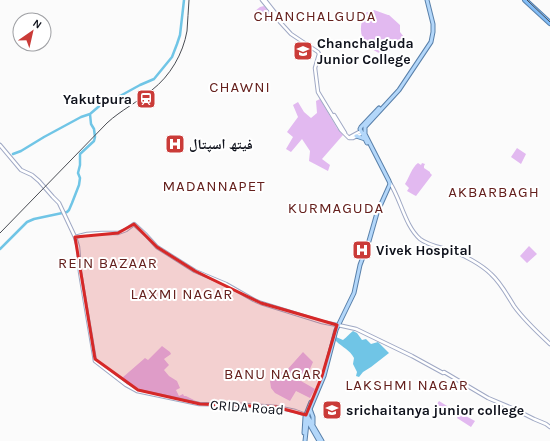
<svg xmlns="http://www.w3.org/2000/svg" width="550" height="441" font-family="Karla,'Noto Naskh Arabic',sans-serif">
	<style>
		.green { fill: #e2b9f0 }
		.water { fill: #70c5e6 }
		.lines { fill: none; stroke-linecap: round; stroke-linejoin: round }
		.river { stroke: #70c5e6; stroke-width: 2.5 }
		.secondary-casing { stroke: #9fa8c4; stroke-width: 4.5 }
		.primary-casing { stroke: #5980aa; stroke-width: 5 }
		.highway-casing { stroke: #5980aa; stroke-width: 6 }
		.secondary { stroke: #fff; stroke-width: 2.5 }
		.primary { stroke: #b3d7fa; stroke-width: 3 }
		.highway { stroke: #81bcf6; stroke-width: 4 }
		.rail { stroke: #494c53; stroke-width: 1 }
		.marked { fill: #d62828; fill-opacity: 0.2; stroke: #d62828; stroke-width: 3; stroke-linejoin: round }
		.labels { text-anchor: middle; stroke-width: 4; stroke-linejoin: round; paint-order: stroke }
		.poi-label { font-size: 14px; font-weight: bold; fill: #0f121c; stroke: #fff; text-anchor: start }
		.street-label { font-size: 14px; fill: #0f121c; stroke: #fff }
		.neighbourhood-label { font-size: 15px; letter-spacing: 1px; fill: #65201d; stroke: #fff }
	</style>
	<rect width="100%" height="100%" fill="#fbfbfb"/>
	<!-- green -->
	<path class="green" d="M 264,6 L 274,18 L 270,22 L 258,11 L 256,12 L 255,11 L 260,7 Z
		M 374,10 L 388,15 L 389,15 L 400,25 L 400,32 L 404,37 L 384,55 C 364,48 355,34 365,13 Z
		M 320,99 L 337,128 L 343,135 L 322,159 L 330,165 L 328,171 L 309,161 L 310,151 L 302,139 L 291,152 L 286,149 L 293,137 L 287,132 L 298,117 L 293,105 L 298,102 L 304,112 L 311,118 L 317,113 L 316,101 Z
		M 517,148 L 526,154 L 521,164 L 511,157 Z
		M 418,163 L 421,165 L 422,163 L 425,164 L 424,166 L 424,168 L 430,172 L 430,173 L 432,175 L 416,196 L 414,195 L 407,191 L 409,188 L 405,184 C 409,178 412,167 418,163 Z
		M 529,246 L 537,254 L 527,263 L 520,256 Z
		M 162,346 L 170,352 L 171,354 L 164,359 L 169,365 L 164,370 L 169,376 L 177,381 L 180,388 L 176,390 L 179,396 L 183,394 L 184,396 L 186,396 L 196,401 L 143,391 L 134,386 L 122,378 L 145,358 L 148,360 Z
		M 303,352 L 313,362 L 310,369 L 301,381 L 315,389 L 310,398 L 296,391 L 290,401 L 275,393 L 271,388 L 270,381 L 281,372 L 286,371 Z
		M 439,401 L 452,409 L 446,417 L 433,410 Z
		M 460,413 L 475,421 L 471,427 L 457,418 Z"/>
	<!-- water -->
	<path class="water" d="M 353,331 L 357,333 L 362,340 L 366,339 L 371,344 L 378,342 L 389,353 L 371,367 L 363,372 L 359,377 L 356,376 L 357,372 L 353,364 L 354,358 C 350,350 342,347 336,341 L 336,337 L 343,340 C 347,337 349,334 353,331 Z"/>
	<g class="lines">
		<!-- river -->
		<path class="river" d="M 13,154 L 21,151 L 44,137 L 81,117 L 90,114 L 104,102 L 120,96 L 140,85 L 154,79 L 172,57 L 177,44 L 180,35 L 184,0
			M 0,249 L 27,222 L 34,219 L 67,212 L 69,210 L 72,203 L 79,185 L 80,178 L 78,173 L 80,165 L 80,154 L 94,141 L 95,137 L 94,129 L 91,124 L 90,114"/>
		<!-- secondary casing -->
		<g class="secondary-casing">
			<path id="secondary" d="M 262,0 L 280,22 L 291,34 L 318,52 L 319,54 L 315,68 L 318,92 L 341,130 L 349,138 L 353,138 L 363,133
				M 265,0 L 276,14
				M 334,115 L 345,133
				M 350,137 L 361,131
				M 0,145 L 21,170 L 32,175 L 39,181 L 53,197 L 59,203 L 75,237 L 78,247 L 80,272 L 86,308 L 95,361 L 126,385 L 137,391 L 199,404 L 245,405 L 276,407 L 295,411 L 306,415
				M 390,183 C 401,200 405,226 420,239 C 429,246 441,247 452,251 C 464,255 482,265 491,274 C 501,283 507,295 514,306 C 524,320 537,332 550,344
				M 75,237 L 87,234 L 102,233 L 118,233 L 126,230 L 134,224 L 146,235 L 157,247 L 195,271 L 226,284 L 254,300 L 261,303 L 322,322 L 337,325
				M 338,325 L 356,329 L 412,356 L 443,373 L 444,372 L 488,398 L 514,409 L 534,419 L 546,424 L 550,427"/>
		</g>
		<!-- primary casing -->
		<g class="primary-casing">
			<path id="primary" d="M 356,136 L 365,139
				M 367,143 L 360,129 L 361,127 L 379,108
				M 310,409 L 313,417 L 313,424
				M 308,417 L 322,441
				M 307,420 L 319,441
				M 304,433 L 305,417 L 311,402
				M 305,441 L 308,414 L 324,376 L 336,330 L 354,293 L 360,265 L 369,241 L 377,213 L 390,184 L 389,181 L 365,134 L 365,127 L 399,90 L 431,42 L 433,32 L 433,24 L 427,0"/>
		</g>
		<!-- highway casing -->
		<g class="highway-casing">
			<path id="highway" d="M 525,0 L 550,23"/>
		</g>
		<!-- secondary -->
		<use href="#secondary" class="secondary"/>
		<!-- primary -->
		<use href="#primary" class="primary"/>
		<!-- highway -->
		<use href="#highway" class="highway"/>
		<!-- rail -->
		<path class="rail" d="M 527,0 L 550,22
			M 0,233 L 107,123 C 121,110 138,102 152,90 C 170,76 183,54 187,31 C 188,21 188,10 189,0"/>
	</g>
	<!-- marked area -->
	<path class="marked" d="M 134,224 L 157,247 L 195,271 L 261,303 L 337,325 L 322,376 L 306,415 L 276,407 L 200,404 L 138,390 L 95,359 L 75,237 L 118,233 Z"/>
	<!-- icons -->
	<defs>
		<g id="university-square" transform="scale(1)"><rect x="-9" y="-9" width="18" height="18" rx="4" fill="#ca3b38" stroke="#fff"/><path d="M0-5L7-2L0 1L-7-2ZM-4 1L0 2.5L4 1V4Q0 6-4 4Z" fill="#fff"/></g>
		<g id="station-square" transform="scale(1)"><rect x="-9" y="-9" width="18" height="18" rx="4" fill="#ca3b38" stroke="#fff"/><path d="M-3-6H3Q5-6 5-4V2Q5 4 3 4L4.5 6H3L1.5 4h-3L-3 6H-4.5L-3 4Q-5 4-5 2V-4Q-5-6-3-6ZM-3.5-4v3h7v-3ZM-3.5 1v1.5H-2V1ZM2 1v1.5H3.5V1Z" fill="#fff"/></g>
		<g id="hospital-square" transform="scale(1)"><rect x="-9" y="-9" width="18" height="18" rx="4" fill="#ca3b38" stroke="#fff"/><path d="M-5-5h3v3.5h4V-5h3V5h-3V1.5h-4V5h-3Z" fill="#fff"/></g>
	</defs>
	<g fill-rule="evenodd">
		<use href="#university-square" x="303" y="51"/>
		<use href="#station-square" x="146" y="99"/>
		<use href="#hospital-square" x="175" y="144"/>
		<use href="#hospital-square" x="362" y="250"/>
		<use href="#university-square" x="332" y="410"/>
	</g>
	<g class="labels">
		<!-- poi labels -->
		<g class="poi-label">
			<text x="317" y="48">Chanchalguda<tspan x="317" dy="16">Junior College</tspan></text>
			<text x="132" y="104" text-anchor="end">Yakutpura</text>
			<text x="189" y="149">فیتھ اسپتال</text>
			<text x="376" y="255">Vivek Hospital</text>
			<text x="346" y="415">srichaitanya junior college</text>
		</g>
		<!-- street labels -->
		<g class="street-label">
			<text transform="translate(247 407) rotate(4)" y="5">CRIDA Road</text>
		</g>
		<!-- neighbourhood labels -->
		<g class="neighbourhood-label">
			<text x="315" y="21">CHANCHALGUDA</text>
			<text x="240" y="92">CHAWNI</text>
			<text x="214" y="191">MADANNAPET</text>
			<text x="494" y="197">AKBARBAGH</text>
			<text x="336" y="213">KURMAGUDA</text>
			<text x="108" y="268">REIN BAZAAR</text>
			<text x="182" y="299">LAXMI NAGAR</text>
			<text x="273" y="379">BANU NAGAR</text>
			<text x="407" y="390">LAKSHMI NAGAR</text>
		</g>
	</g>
	<!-- north arrow -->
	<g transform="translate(32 32) rotate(34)"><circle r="19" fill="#ffffff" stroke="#9fa0a4"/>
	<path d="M0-3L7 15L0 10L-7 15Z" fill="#ca3b38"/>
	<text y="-6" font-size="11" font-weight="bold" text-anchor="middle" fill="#0f121c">N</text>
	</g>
</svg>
